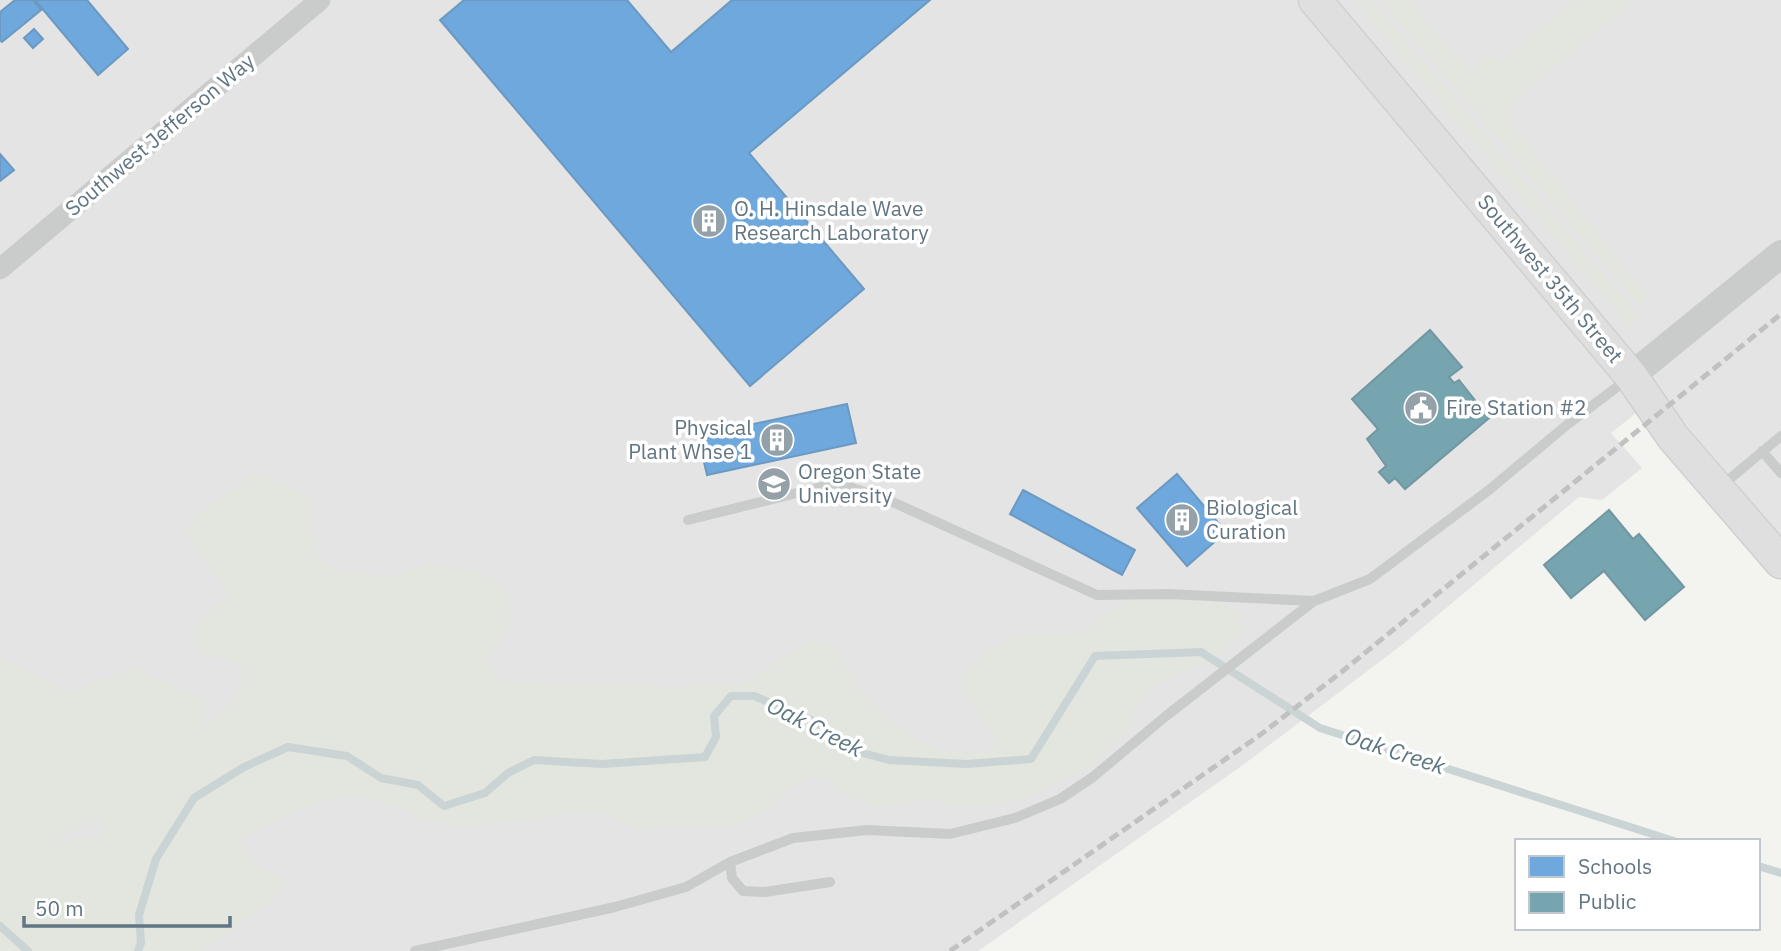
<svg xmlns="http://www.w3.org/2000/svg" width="1781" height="951" font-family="'IBM Plex Sans',sans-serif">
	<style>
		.built { fill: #e3e4e3 }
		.green { fill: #e2e6de; fill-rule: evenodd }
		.schools { fill: #6fa8dc; stroke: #6b99c1; stroke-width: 2 }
		.public { fill: #76a5af; stroke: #7097a2; stroke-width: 2 }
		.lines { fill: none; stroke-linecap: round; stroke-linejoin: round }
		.stream { stroke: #cad4d5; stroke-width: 8 }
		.secondary-casing { stroke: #cfd1d0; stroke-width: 35 }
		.service { stroke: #cacccc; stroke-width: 10 }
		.minor { stroke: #cacccc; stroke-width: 21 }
		.tertiary { stroke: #cacccc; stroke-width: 28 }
		.secondary { stroke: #dfdfe0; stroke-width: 32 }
		.rail { stroke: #c0c2c2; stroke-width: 5; stroke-dasharray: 10 5; stroke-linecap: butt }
		.labels { text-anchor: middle; stroke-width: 7; stroke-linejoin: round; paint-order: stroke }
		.street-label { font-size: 21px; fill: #617582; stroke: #fff }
		.poi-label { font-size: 21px; fill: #617582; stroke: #fff; text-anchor: start }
		.water-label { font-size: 23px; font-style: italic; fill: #5d7780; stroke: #fff }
	</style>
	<rect width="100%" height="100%" fill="#f3f3f0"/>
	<!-- built -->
	<path class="built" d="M 0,0 L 1781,0 L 1781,536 L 1660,394 L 1611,433 L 1642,468 L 1602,500 L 1579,497 L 1403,644 L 1243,765 L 978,951 L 0,951 Z"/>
	<!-- green -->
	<path class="green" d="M 1354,0 L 1371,0 L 1640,318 L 1630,327 Z
		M 1381,0 L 1408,0 L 1470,73 L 1492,53 L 1501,62 L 1574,0 L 1634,0 L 1507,106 L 1508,121 L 1647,297 L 1639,305 Z
		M 252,476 C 275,478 292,484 308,499 C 308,522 312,541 320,563 L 335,572 L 393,576 L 429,563 L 473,570 L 491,577 L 503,592 L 510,609 L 509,629 L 485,661 L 498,678 L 518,683 L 662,687 L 739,686 L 812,639 L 830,644 L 863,695 L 910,737 L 943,751 L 983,754 L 997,742 L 989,724 L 964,694 L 961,676 C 980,659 1001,637 1028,635 C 1046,634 1063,638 1081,631 C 1100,624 1112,608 1130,599 C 1153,586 1183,585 1207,595 C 1218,599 1229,609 1239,615 L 1242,633 L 1211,659 L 1156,685 L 1141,699 L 1124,734 L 1094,762 L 1077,774 L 1021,799 L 1001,804 L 956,807 L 936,800 L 917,799 L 878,809 L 840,793 L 827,780 L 812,778 L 793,786 L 764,811 L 746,821 L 728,826 L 664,826 L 646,832 L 610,815 L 589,812 L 462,827 L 440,823 L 362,796 L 340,797 L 317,803 L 256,829 L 240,840 L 248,861 L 284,878 L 274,899 L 201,951 L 0,951 L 0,658 L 67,693 L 132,668 L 205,698 L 204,727 L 230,702 L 241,686 L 242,668 L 224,659 L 204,655 C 185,623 199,615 228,600 L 223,582 L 208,568 L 186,534 L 194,517 ZM 105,817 L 101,836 L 48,843 L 104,817 Z"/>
	<!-- schools -->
	<path class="schools" d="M 15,0 L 33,0 L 41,10 L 2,42 L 0,40 L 0,12 Z
		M 35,0 L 87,0 L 128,49 L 98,75 Z
		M 464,0 L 627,0 L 671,52 L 732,0 L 930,0 L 749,153 L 864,289 L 750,386 L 440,20 Z
		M 34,29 L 43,39 L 33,48 L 24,38 Z
		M 0,154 L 14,170 L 0,181 Z
		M 847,404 L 856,443 L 707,475 L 698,436 Z
		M 1177,474 L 1226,532 L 1187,566 L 1137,508 Z
		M 1023,490 L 1135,550 L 1122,575 L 1010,514 Z"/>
	<!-- public -->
	<path class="public" d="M 1430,330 L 1462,367 L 1449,377 L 1454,383 L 1459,380 L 1489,418 L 1405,489 L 1395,478 L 1389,483 L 1379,472 L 1386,466 L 1367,439 L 1378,429 L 1352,399 Z
		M 1609,510 L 1633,539 L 1639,534 L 1684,587 L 1645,620 L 1604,571 L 1571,598 L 1544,565 Z"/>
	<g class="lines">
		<!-- stream -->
		<path class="stream" d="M 1758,866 L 1781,873
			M 0,926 L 28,951
			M 138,951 L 141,943 L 139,915 L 156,859 L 194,798 L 244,767 L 288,747 L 347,756 L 381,778 L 418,785 L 444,806 L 485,793 L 508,773 L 534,760 L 602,764 L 705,757 L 716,737 L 714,716 L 731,696 L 754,696 L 818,723 L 848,749 L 889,760 L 967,764 L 1031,759 L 1095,656 L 1201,652 L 1320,728 L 1674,841"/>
		<!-- secondary casing -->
		<g class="secondary-casing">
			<path id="secondary" d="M 1315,0 L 1631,376 L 1673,437 L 1781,562"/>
		</g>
		<!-- service -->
		<path class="service" d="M 1762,451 L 1781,473
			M 1720,487 L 1781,436
			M 688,520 L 837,483 L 886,499 L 1097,595 L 1169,594 L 1314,601 L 1370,579 L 1489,490 L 1568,424 L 1629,378
			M 730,862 L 732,878 L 743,891 L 765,892 L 830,882
			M 415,951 L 615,907 L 686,887 L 730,862 L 793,838 L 867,830 L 950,834 L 1015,818 L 1060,799 L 1093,777 L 1166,716 L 1314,601"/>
		<!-- minor -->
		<path class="minor" d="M 0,269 L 320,0"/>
		<!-- tertiary -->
		<path class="tertiary" d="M 1631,376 L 1781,254"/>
		<!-- secondary -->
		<use href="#secondary" class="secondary"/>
		<!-- rail -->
		<path class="rail" d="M 950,951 L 1260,735 L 1339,674 L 1781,314"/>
	</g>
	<!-- icons -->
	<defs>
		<g id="building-disc" transform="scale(1.75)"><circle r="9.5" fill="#94a1a8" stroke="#fff"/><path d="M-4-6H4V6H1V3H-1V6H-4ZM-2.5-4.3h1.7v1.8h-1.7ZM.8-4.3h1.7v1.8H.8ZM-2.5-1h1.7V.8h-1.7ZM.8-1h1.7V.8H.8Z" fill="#fff"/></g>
		<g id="civic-disc" transform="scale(1.75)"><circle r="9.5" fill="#94a1a8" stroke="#fff"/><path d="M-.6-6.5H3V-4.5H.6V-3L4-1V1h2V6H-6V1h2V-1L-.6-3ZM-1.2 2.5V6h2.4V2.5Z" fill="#fff"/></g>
		<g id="university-disc" transform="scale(1.75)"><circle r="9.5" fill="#94a1a8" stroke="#fff"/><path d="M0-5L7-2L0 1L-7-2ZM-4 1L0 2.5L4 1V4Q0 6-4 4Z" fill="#fff"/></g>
	</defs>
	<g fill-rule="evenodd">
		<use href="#building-disc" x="709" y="221"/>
		<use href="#civic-disc" x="1421" y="408"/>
		<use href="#building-disc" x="777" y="440"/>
		<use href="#university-disc" x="774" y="484"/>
		<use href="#building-disc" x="1182" y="520"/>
	</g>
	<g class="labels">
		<!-- street labels -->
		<g class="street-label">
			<text transform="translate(160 135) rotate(-40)" y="7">Southwest Jefferson Way</text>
			<text transform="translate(1550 279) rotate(50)" y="7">Southwest 35th Street</text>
		</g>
		<!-- poi labels -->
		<g class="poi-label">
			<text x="734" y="216">O. H. Hinsdale Wave<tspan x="734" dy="24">Research Laboratory</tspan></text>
			<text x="1446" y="415">Fire Station #2</text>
			<text x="752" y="435" text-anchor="end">Physical<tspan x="752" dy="24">Plant Whse 1</tspan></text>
			<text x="798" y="479">Oregon State<tspan x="798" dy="24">University</tspan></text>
			<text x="1206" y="515">Biological<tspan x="1206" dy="24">Curation</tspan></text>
		</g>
		<!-- water labels -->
		<g class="water-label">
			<text transform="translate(815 727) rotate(27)" y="8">Oak Creek</text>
			<text transform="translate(1395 751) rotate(18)" y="8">Oak Creek</text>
		</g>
	</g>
	<!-- legend -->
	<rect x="1515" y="839" width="245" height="91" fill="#ffffff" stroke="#c0c8cd" stroke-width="2"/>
	<rect x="1529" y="856" width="35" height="21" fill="#6fa8dc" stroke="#c0c8cd" stroke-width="2"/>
	<text x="1578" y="874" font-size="21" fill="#617582">Schools</text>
	<rect x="1529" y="892" width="35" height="21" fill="#76a5af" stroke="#c0c8cd" stroke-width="2"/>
	<text x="1578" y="909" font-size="21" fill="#617582">Public</text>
	<!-- scale -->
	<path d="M24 916v10h206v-10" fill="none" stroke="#617582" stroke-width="3.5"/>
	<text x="35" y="916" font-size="21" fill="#617582" stroke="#ffffff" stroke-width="5" paint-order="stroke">50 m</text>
</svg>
